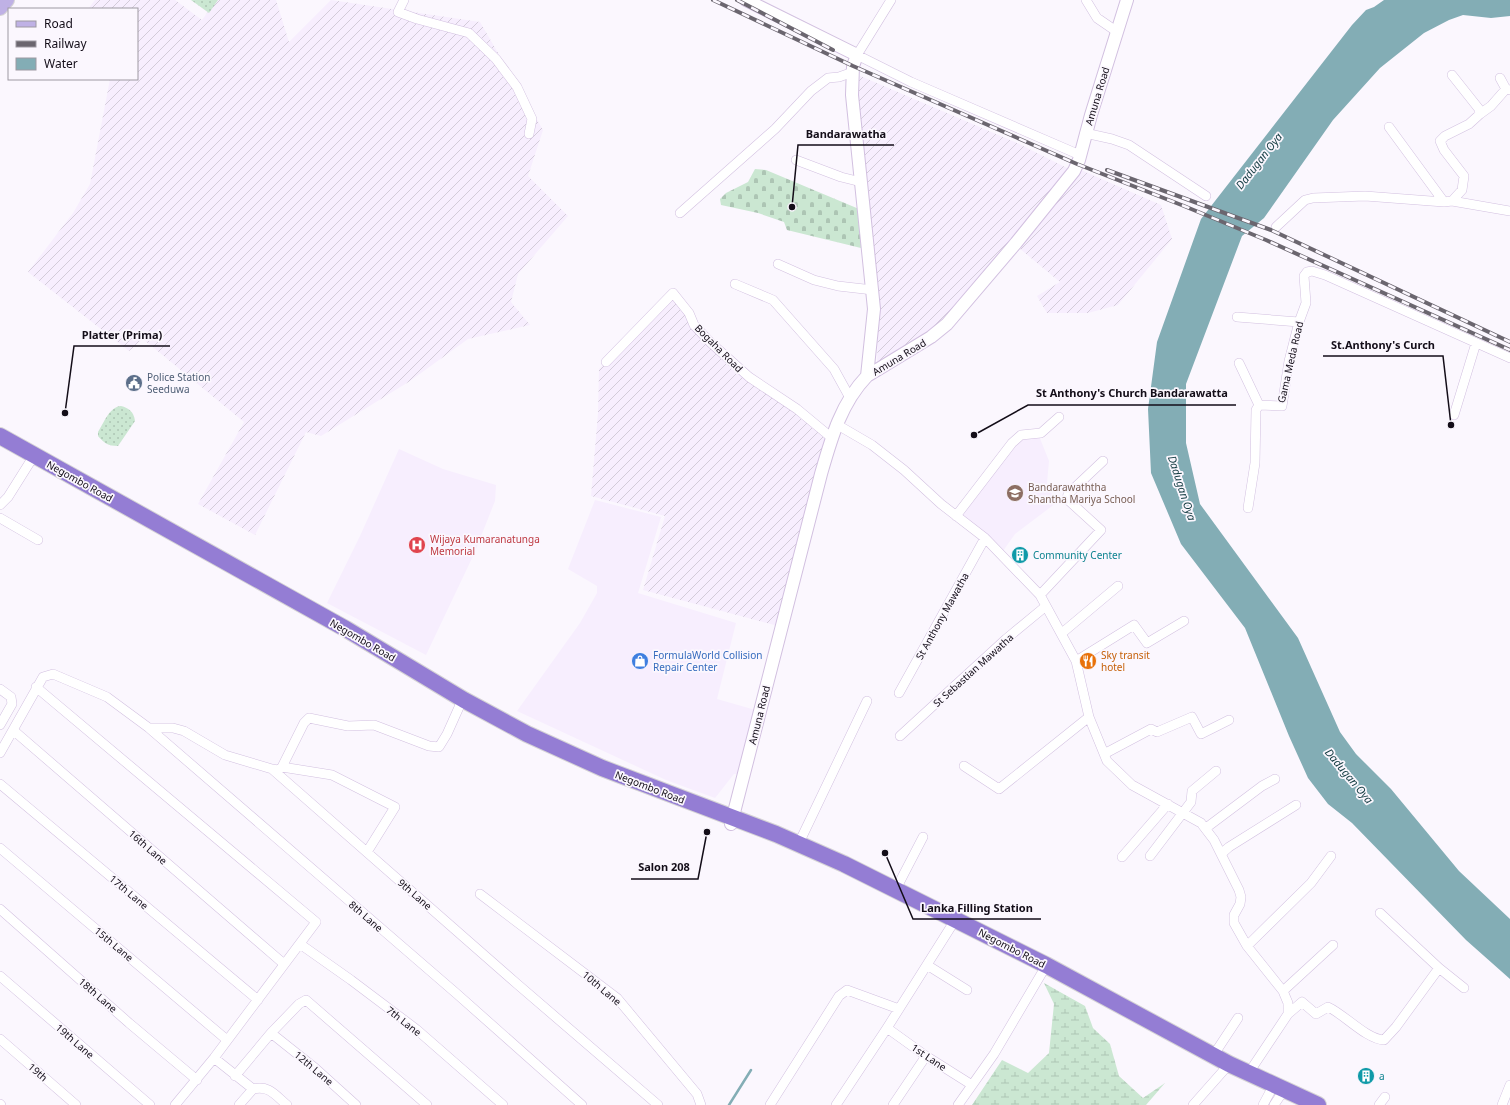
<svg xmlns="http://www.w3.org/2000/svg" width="1510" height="1105" font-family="'Noto Sans',sans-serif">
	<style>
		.built { fill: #f7eefe }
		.industrial { fill: url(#industrial-furrows) }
		.wetland { fill: url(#wetland-marsh) }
		.cemetery { fill: url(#cemetery-stones) }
		.park { fill: url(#park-dots) }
		.water { fill: #83adb5 }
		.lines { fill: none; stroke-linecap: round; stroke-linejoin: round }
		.stream { stroke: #83adb5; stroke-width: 2.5 }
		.street-casing { stroke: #d2c0e0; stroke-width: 10 }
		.secondary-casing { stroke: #d2c0e0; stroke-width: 14 }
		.primary-casing { stroke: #d5d3d5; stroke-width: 16 }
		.highway-casing { stroke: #d5d3d5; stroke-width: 18 }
		.street { stroke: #fff; stroke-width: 9 }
		.secondary { stroke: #fff; stroke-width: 12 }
		.primary { stroke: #bfb1e5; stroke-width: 14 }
		.highway { stroke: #947dd4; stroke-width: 16 }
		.rail-casing { stroke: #6b666f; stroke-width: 4 }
		.rail { stroke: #fbf7fe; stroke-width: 2.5; stroke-dasharray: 8; stroke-linecap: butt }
		.labels { text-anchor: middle; stroke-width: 3.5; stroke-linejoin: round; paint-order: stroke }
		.street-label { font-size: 10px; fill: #130d18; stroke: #fbf7fe }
		.service-label { font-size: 10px; fill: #4e5e75; stroke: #fbf7fe; text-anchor: start }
		.education-label { font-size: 10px; fill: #785e54; stroke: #fbf7fe; text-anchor: start }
		.health-label { font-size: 10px; fill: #be3a42; stroke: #fbf7fe; text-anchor: start }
		.culture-label { font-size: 10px; fill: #0d838f; stroke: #fbf7fe; text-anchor: start }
		.shop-label { font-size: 10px; fill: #366cbe; stroke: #fbf7fe; text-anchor: start }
		.food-label { font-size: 10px; fill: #c56008; stroke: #fbf7fe; text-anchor: start }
		.water-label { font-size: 11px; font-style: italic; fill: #123b41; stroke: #fbf7fe }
		.leader { fill: none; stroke: #130d18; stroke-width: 1.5 }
		.callout-dot { fill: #130d18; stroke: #fbf7fe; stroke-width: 1.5 }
		.callout-label { font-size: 11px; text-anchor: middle; font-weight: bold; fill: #130d18; stroke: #fbf7fe; stroke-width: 3.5; stroke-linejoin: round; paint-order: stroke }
	</style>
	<defs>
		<pattern id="industrial-furrows" width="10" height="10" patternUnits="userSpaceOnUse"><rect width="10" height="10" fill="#f7eefe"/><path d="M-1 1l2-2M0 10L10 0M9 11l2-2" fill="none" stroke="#d3cbd9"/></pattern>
		<pattern id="wetland-marsh" width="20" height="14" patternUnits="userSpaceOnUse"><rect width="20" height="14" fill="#cbe7d2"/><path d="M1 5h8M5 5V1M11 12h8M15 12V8" fill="none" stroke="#adc5b4"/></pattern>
		<pattern id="cemetery-stones" width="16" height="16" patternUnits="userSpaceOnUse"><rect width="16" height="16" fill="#cbe7d2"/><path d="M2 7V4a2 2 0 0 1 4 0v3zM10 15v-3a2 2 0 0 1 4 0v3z" fill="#adc5b4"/></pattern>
		<pattern id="park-dots" width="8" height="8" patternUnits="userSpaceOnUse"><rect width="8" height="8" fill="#cbe7d2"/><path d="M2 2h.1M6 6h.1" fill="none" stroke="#adc5b4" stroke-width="1.8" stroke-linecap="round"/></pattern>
	</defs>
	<rect width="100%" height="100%" fill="#fbf7fe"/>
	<!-- built -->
	<path class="built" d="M 1039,436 L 1049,461 L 1047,483 L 1056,503 L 1015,534 L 1003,551 L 961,515 L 1018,440 Z
		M 399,449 L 443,469 L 496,485 L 495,501 L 474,554 L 426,655 L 327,603 L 360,536 Z
		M 595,500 L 661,517 L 638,593 L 736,623 L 717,699 L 759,711 L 740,774 L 734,774 L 715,798 L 666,780 L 517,711 L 580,623 L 597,593 L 597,586 L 568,569 Z"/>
	<!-- industrial -->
	<path class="industrial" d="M 95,0 L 175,0 L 202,20 L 217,0 L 276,0 L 289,42 L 331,0 L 480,22 L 543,130 L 528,176 L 568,216 L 518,274 L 511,302 L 530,325 L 468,339 L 410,381 L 321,436 L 306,432 L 255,535 L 198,504 L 244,422 L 143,339 L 129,351 L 28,272 L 73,213 L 90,184 L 110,79 L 137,79 L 137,9 L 88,9 Z
		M 858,75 L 1017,143 L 1069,169 L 944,321 L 911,346 L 877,364 L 879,287 L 856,122 Z
		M 1081,170 L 1161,205 L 1172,239 L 1118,305 L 1088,313 L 1047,313 L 1037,296 L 1060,282 L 1019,248 Z
		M 673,297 L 722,352 L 739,374 L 831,430 L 778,626 L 643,590 L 665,516 L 591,496 L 598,413 L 599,369 Z"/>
	<!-- wetland -->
	<path class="wetland" d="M 1044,983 L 1085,1006 L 1093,1028 L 1110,1044 L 1119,1076 L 1143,1098 L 1165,1083 L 1146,1105 L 972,1105 L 1002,1060 L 1028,1073 L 1049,1053 L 1054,1004 Z"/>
	<!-- cemetery -->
	<path class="cemetery" d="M 755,169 L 766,170 L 859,209 L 861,248 L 787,230 L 784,222 L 758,213 L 721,205 L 720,199 L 726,193 L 748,182 Z"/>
	<!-- park -->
	<path class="park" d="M 191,0 L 218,0 L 209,13 Z
		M 121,406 C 129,408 134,412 135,421 L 118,446 C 108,446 104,443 98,436 L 98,432 C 104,423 109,407 121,406 Z"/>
	<!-- water -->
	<path class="water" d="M 1384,0 L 1510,0 L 1510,16 L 1491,18 L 1463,15 L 1449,20 L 1424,33 L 1380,68 L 1333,120 L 1264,218 L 1242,236 L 1186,384 L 1186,443 L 1200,504 L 1298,638 L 1340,732 L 1356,754 L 1391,789 L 1459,871 L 1510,919 L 1510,979 L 1466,940 L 1352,823 L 1328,804 L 1308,778 L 1289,736 L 1245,628 L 1181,544 L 1151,473 L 1148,409 L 1157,342 L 1201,219 L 1352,25 L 1366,10 L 1374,7 Z"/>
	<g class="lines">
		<!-- stream -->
		<path class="stream" d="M 729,1105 L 751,1070"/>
		<!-- street casing -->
		<g class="street-casing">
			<path id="street" d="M 404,0 L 398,12 L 417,19 L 469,33 L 496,59 L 517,87 L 532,119 L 529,134
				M 891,0 L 857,55 L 911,82 L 1080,155
				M 1086,0 L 1097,18 L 1116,31
				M 1452,75 L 1479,109 L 1480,114 L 1469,124 L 1445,136 L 1440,141 L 1444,150 L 1464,176 L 1462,190 L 1452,201
				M 1500,78 L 1506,89
				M 1480,114 L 1491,106 L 1506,89 L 1510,90
				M 1389,127 L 1444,202
				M 1085,133 L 1112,139 L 1129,145 L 1206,196
				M 796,160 L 841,177 L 861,182
				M 680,213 L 775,129 L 811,91 L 828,78 L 839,77 L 853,72
				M 1276,227 L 1305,200 L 1313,198 L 1365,196 L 1444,202 L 1452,201 L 1510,211
				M 778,264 L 814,280 L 838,286 L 873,290
				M 735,284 L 773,300 L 834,369 L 850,398
				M 1237,317 L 1299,322
				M 606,362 L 673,293 L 689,313 L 694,325 L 711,343 L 749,377 L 797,409 L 832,438
				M 1239,363 L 1259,405
				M 1454,415 L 1476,343
				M 836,424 L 872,445 L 904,470 L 941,504 L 985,538 L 1040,595 L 1076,661 L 1089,717 L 1107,761 L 1132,785 L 1201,823 L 1214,840 L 1239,890 L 1241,897 L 1240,904 L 1234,915 L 1234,923 L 1247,946 L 1283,991 L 1288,1003 L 1288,1014 L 1248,1074
				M 0,505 L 8,497 L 30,462
				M 1248,508 L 1255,463 L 1256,410 L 1259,405 L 1282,406 L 1289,361 L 1299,322 L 1306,303 L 1304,276 L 1307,272 L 1312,271 L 1325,275 L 1510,358
				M 956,516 L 1012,443 L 1021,435 L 1041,433 L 1059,417
				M 0,518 L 38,540
				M 1040,595 L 1101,530 L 1067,499 L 1068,494 L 1103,461
				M 1062,633 L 1118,586
				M 1076,661 L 1134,625 L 1147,643 L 1184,621
				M 36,687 L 316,922 L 214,1058 L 175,1105
				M 0,689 L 11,697 L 12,704 L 0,725
				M 899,693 L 985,538
				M 149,728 L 173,728 L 184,731 L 225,755 L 272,769 L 516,983 L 658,1105
				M 13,730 L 284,964
				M 900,736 L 1006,639 L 1046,606
				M 0,753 L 43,677 L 53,674 L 107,697 L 149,728 L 457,994 L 582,1105
				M 1104,754 L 1151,729 L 1157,732 L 1192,717 L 1201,734 L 1229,720
				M 964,766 L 999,789 L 1089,717
				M 282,767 L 332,775 L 395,807 L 367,852
				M 272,769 L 278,770 L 282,767 L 304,723 L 309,718 L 348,726 L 374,725 L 429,746 L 439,747 L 447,734 L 460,705
				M 0,784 L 258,1000
				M 1206,828 L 1262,786 L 1275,779
				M 799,843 L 867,701
				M 0,848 L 227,1040
				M 1221,854 L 1229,847 L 1296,805
				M 1150,856 L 1191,802 L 1192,791 L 1216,771
				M 1122,857 L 1168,804
				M 896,889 L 923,837
				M 480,894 L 617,998 L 697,1094 L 701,1105
				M 0,909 L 129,1023 L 197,1080
				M 1380,913 L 1439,968
				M 300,944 L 351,980 L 416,1029 L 503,1105
				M 1247,946 L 1311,883 L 1331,856
				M 927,965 L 967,990
				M 0,976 L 150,1105
				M 1283,991 L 1333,945
				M 1288,1014 L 1302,1002 L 1316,1014 L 1328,1007 C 1344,1014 1366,1039 1384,1040 L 1396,1027 L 1439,968 L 1464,988
				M 887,1028 L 926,1056 L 972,1085
				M 271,1033 L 315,1068 L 356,1105
				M 0,1039 L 76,1105
				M 1213,1056 L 1238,1018
				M 214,1058 L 253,1089 C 269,1085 275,1095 287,1105
				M 235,1076 L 271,1033 L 299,1004 L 306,1000 L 427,1105
				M 0,1104 L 1,1105
				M 239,1105 L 253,1089
				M 770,1105 L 839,996 L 847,990 L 899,1009
				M 836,1105 L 887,1028 L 952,925
				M 893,1105 L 926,1056
				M 958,1105 L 994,1054 L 1043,971
				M 1193,1105 L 1224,1070
				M 1263,1105 L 1270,1092
				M 1274,1105 L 1280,1096
				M 1379,1105 L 1385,1097
				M 1502,1105 L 1510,1085"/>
		</g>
		<!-- secondary casing -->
		<g class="secondary-casing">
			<path id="secondary" d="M 746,0 L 857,55 L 853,66 L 852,95 L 874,309 L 867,376
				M 731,824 L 821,474 C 831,439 841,403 867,376 L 931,337 L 947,324 L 1016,243 L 1074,171 L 1079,160 L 1091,115 L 1127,0"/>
		</g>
		<!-- primary casing -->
		<g class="primary-casing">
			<path id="primary" d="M 0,8 L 7,0"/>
		</g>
		<!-- highway casing -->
		<g class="highway-casing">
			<path id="highway" d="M 0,436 L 346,629 L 464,700 L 527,734 L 602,768 L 776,834 L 844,864 L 1046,965 L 1229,1064 L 1318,1105"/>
		</g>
		<!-- street -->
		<use href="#street" class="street"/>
		<!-- secondary -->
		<use href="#secondary" class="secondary"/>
		<!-- primary -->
		<use href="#primary" class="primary"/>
		<!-- highway -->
		<use href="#highway" class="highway"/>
		<!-- rail casing -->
		<g class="rail-casing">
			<path id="rail" d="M 713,0 L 853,66 L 1077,164 L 1184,206 L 1266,240 L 1510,350
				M 737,0 L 833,50
				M 1107,170 L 1271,230 L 1510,342"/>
		</g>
		<!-- rail -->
		<use href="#rail" class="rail"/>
	</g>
	<!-- icons -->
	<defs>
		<g id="civic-disc" transform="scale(0.9)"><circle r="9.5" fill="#5c6f8a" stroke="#fbf7fe"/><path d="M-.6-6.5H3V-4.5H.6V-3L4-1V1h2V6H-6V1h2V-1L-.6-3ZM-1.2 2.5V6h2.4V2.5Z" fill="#fff"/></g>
		<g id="school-disc" transform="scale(0.9)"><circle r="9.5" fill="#8d6e63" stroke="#fbf7fe"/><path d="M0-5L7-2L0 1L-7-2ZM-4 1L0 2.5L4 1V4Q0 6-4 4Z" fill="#fff"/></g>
		<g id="hospital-disc" transform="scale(0.9)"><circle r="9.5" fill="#e0444e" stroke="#fbf7fe"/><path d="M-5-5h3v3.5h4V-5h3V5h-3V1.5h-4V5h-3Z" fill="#fff"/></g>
		<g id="building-disc" transform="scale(0.9)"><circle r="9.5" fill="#0f9aa8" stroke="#fbf7fe"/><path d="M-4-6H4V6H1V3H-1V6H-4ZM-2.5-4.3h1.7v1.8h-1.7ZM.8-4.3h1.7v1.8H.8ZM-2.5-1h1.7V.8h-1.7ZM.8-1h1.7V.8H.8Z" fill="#fff"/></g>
		<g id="shop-disc" transform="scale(0.9)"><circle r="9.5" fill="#3f7fe0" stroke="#fbf7fe"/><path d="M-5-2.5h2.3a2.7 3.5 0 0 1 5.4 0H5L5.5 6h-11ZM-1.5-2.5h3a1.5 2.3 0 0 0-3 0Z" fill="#fff"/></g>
		<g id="restaurant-disc" transform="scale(0.9)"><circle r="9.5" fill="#e8710a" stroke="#fbf7fe"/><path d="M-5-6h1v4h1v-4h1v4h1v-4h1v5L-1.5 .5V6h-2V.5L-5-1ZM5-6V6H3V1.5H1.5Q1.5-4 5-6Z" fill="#fff"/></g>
	</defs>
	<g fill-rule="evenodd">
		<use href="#civic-disc" x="134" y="383"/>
		<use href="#school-disc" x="1015" y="493"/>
		<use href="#hospital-disc" x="417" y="545"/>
		<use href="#building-disc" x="1020" y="555"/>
		<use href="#shop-disc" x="640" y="661"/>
		<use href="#restaurant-disc" x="1088" y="661"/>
		<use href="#building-disc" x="1366" y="1076"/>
	</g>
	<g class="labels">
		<!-- street labels -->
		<g class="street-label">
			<text transform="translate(1097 96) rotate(-73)" y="4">Amuna Road</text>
			<text transform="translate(719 348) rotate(45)" y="4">Bogaha Road</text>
			<text transform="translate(899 357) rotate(-31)" y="4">Amuna Road</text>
			<text transform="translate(1290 362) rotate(-77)" y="4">Gama Meda Road</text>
			<text transform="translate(80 481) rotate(29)" y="4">Negombo Road</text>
			<text transform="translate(942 616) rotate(-61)" y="4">St Anthony Mawatha</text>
			<text transform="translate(363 640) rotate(30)" y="4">Negombo Road</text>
			<text transform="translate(973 670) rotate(-42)" y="4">St Sebastian Mawatha</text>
			<text transform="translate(759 715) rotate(-76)" y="4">Amuna Road</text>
			<text transform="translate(650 787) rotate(21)" y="4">Negombo Road</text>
			<text transform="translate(148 847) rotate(41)" y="4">16th Lane</text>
			<text transform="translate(129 892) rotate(40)" y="4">17th Lane</text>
			<text transform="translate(415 894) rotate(41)" y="4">9th Lane</text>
			<text transform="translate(366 916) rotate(41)" y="4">8th Lane</text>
			<text transform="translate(114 944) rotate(40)" y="4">15th Lane</text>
			<text transform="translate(1012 948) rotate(27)" y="4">Negombo Road</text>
			<text transform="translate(602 988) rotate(40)" y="4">10th Lane</text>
			<text transform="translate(98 995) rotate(41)" y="4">18th Lane</text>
			<text transform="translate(404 1021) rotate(38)" y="4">7th Lane</text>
			<text transform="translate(75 1041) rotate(41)" y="4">19th Lane</text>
			<text transform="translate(929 1057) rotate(34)" y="4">1st Lane</text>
			<text transform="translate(314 1068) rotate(40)" y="4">12th Lane</text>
			<text transform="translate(38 1072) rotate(41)" y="4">19th</text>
		</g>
		<!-- service labels -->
		<g class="service-label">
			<text x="147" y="381">Police Station<tspan x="147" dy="12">Seeduwa</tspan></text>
		</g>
		<!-- education labels -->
		<g class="education-label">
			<text x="1028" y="491">Bandarawaththa<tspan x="1028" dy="12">Shantha Mariya School</tspan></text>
		</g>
		<!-- health labels -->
		<g class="health-label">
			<text x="430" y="543">Wijaya Kumaranatunga<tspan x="430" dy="12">Memorial</tspan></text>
		</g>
		<!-- culture labels -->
		<g class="culture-label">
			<text x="1033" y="559">Community Center</text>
			<text x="1379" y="1080">a</text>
		</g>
		<!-- shop labels -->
		<g class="shop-label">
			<text x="653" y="659">FormulaWorld Collision<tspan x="653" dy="12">Repair Center</tspan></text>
		</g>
		<!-- food labels -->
		<g class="food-label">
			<text x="1101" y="659">Sky transit<tspan x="1101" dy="12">hotel</tspan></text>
		</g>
		<!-- water labels -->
		<g class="water-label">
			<text transform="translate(1259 161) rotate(-52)" y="4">Dadugan Oya</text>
			<text transform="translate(1182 488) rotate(72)" y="4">Dadugan Oya</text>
			<text transform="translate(1349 776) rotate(50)" y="4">Dadugan Oya</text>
		</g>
	</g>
	<!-- callouts -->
	<path class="leader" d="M792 207L798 145H894M65 413L74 346H170M1451 425L1443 356H1323M974 435L1028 405H1236M707 832L698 879H631M885 853L913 919H1041"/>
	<g class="callout-dot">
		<circle cx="792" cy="207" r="4"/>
		<circle cx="65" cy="413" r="4"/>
		<circle cx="1451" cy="425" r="4"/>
		<circle cx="974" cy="435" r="4"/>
		<circle cx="707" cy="832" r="4"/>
		<circle cx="885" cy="853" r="4"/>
	</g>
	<g class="callout-label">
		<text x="846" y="138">Bandarawatha</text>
		<text x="122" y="339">Platter (Prima)</text>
		<text x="1383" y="349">St.Anthony's Curch</text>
		<text x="1132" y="397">St Anthony's Church Bandarawatta</text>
		<text x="664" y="871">Salon 208</text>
		<text x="977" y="912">Lanka Filling Station</text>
	</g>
	<!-- legend -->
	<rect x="8" y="8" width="130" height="72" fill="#fbf7fe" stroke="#9e99a2"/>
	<rect x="16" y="21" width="20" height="6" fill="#bfb1e5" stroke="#9e99a2"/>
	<text x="44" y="28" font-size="12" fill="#130d18">Road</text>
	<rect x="16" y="41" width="20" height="6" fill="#6b666f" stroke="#9e99a2"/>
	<text x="44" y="48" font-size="12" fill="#130d18">Railway</text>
	<rect x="16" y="58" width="20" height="12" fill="#83adb5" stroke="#9e99a2"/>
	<text x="44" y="68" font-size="12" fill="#130d18">Water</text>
</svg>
